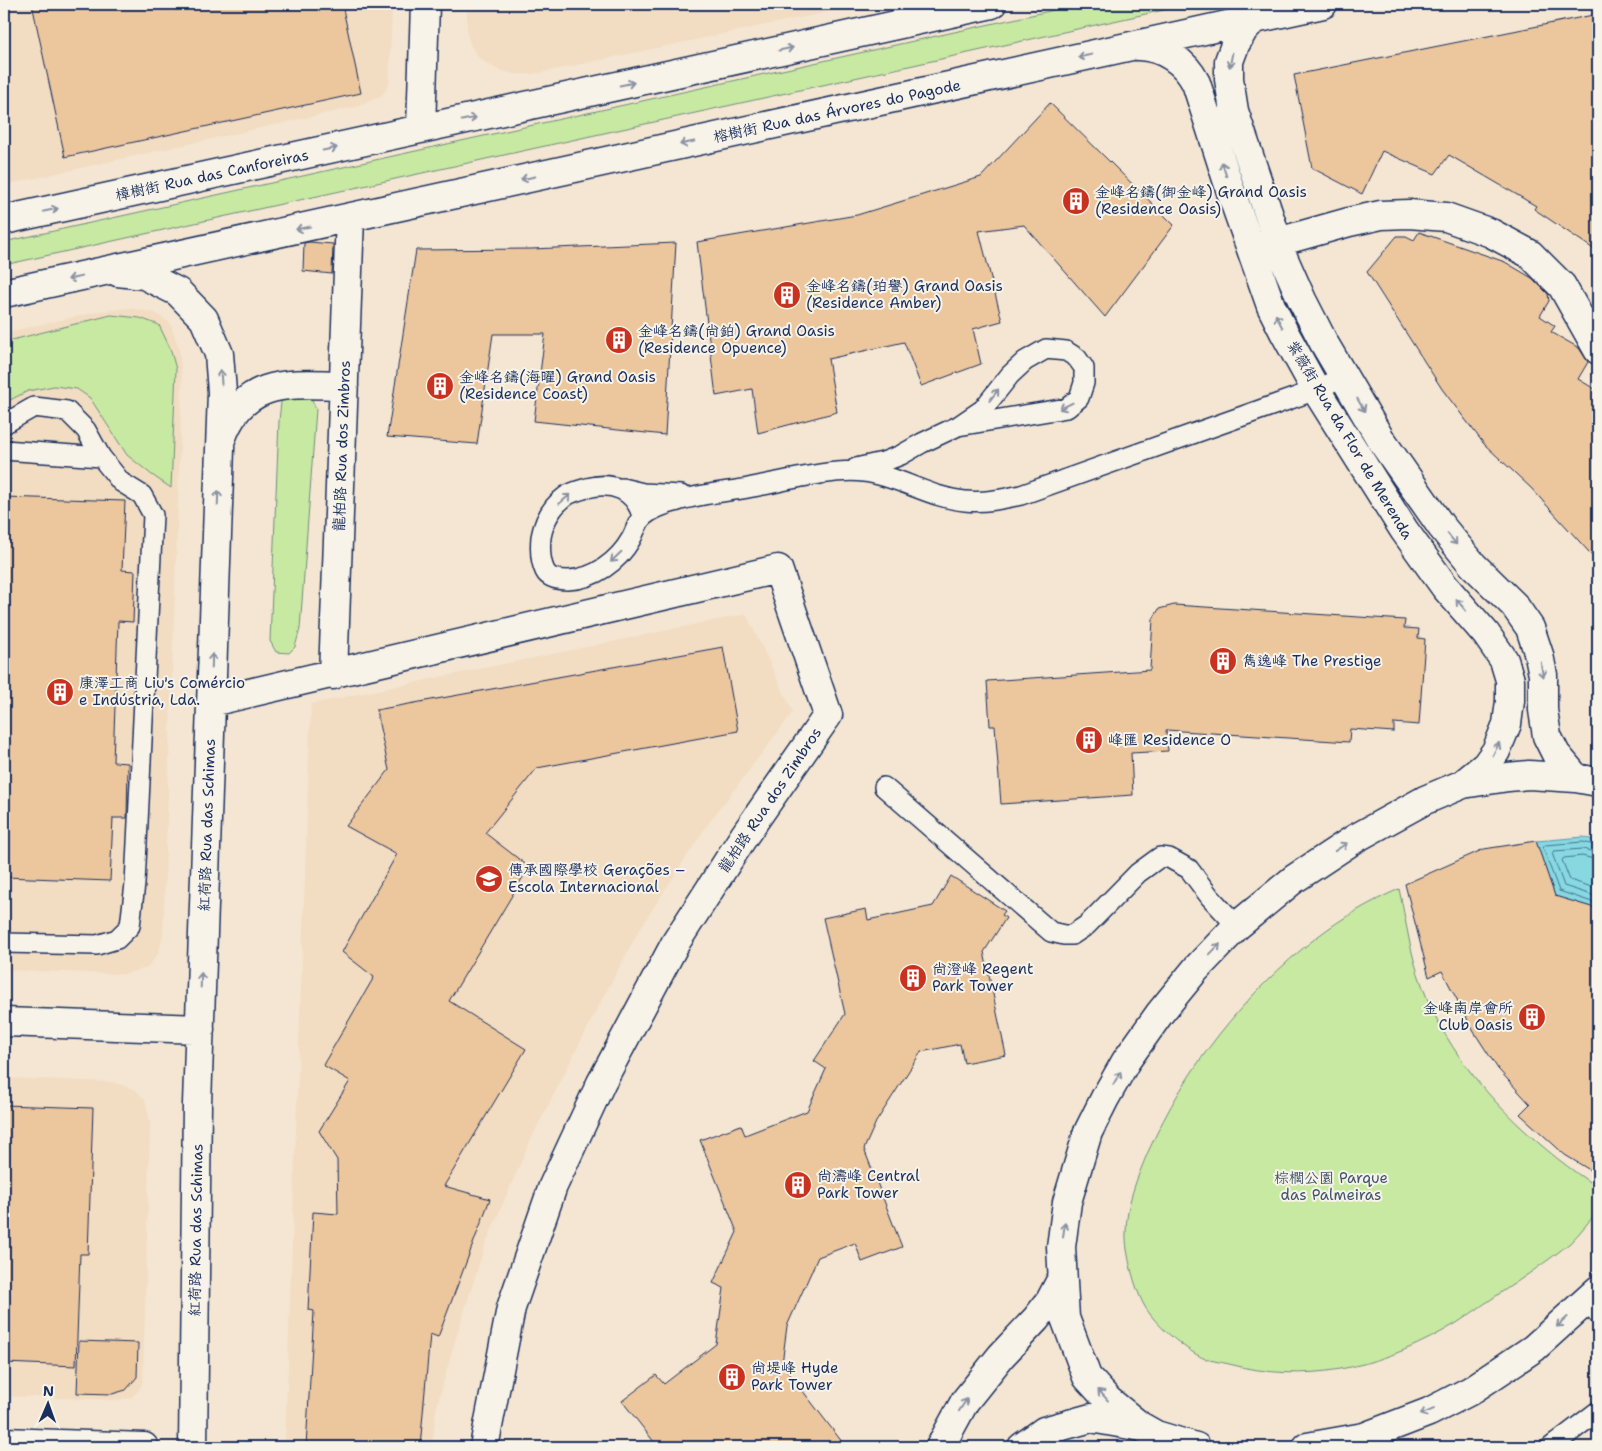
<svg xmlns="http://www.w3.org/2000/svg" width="1602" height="1451" font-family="'Shantell Sans','LXGW WenKai TC',sans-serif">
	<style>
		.built { fill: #f2dcc2 }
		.green { fill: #c7e9a1; stroke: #718c80 }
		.water { fill: #87d8e1; stroke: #5c94ad }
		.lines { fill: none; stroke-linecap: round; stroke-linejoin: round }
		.shore { stroke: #467392; stroke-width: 1 }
		.building { fill: #ecc69d; stroke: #1b2f5e }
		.lane-casing { stroke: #1b2f5e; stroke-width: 22 }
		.street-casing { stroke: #1b2f5e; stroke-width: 31 }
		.lane { stroke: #f7f3e8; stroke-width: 19 }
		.street { stroke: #f7f3e8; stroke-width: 28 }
		.oneway { stroke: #8991a3 }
		.labels { text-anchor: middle; stroke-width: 4; stroke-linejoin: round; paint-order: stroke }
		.street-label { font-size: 15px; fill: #1b2f5e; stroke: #f7f3e8 }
		.poi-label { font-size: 15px; fill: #1b2f5e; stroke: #f7f3e8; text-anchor: start }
		.park-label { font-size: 15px; fill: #3d546b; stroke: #f7f3e8 }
	</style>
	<rect width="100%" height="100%" fill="#f4e6d2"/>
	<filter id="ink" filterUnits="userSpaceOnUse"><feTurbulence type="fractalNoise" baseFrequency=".02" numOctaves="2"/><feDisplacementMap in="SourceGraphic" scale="10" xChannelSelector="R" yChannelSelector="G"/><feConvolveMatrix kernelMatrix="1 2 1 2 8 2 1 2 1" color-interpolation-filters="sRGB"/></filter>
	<g filter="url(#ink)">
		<!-- built -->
		<path class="built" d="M 4,4 L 392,4 L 389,84 L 382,95 L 359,106 L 4,185 Z
			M 467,4 L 865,4 L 534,74 L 515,74 L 496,69 L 479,58 L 471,46 L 467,33 Z
			M 130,308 L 155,313 L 170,323 L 179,349 L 182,382 L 163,935 L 158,954 L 147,968 L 124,974 L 4,970 L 4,333 L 101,311 Z
			M 746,614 L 793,712 L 705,828 L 639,930 L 595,1013 L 530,1141 L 485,1245 L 453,1347 L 436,1410 L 432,1447 L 285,1447 L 311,704 Z
			M 4,1078 L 112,1082 L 136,1090 L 145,1100 L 150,1122 L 143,1380 L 139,1390 L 130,1398 L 115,1400 L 4,1396 Z"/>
		<!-- green -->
		<path class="green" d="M 1081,4 L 1191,4 L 4,265 L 4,242 Z
			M 111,315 L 140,318 L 159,325 L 170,348 L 176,369 L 171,488 L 152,475 L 127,455 L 90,398 L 77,389 L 54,386 L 28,391 L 4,403 L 4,342 Z
			M 287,392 L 310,395 L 316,409 L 300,629 L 295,647 L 289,653 L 276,652 L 270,641 L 279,421 L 281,402 Z
			M 1399,889 C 1406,920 1410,954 1422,985 C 1447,1055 1500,1113 1558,1159 C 1571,1169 1584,1179 1598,1187 L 1598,1211 C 1589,1221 1580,1233 1570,1243 C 1548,1261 1520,1280 1496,1296 C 1479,1307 1462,1321 1443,1331 C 1375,1369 1305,1384 1229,1364 C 1221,1362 1211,1361 1203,1358 C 1184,1349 1154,1324 1144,1305 C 1135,1289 1125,1252 1126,1233 C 1126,1204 1137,1178 1148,1152 C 1186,1067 1244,994 1317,937 C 1343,917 1370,902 1399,889 Z"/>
		<!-- water -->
		<path class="water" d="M 1584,837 L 1598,842 L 1598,909 L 1555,896 L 1536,841 Z"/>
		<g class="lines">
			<!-- shore -->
			<path class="shore" d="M 1598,846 L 1583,842 L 1545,845 L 1543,848 L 1559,891 L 1598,904
				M 1598,853 L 1583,849 L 1554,851 L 1552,853 L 1564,886 L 1598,897
				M 1598,860 L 1582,856 L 1564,858 L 1562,860 L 1570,880 L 1598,889"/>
		</g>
		<!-- building -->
		<path class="building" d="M 32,4 L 342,4 L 361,93 L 65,157 Z
			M 1598,14 L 1598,252 L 1534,209 L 1536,206 L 1449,155 L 1435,174 L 1382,151 L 1362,194 L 1312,168 L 1294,75 Z
			M 1050,103 L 1174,225 L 1105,317 L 1024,225 L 979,231 L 1002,321 L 973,329 L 981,364 L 921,386 L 904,342 L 828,359 L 837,412 L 758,433 L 752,389 L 716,396 L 697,242 L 857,215 L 981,177 Z
			M 1419,232 L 1505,262 L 1532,278 L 1548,294 L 1549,301 L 1540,316 L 1555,326 L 1551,332 L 1579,348 L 1588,362 L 1578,379 L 1598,391 L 1598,562 L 1531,488 L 1484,444 L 1442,389 L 1367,272 L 1397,236 L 1406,236 L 1414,240 Z
			M 309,242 L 333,244 L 332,274 L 303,271 L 304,243 Z
			M 676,243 L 665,435 L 534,421 L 545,334 L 493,334 L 477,444 L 387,437 L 416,250 L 531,249 Z
			M 4,497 L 125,501 L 122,570 L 135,571 L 133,622 L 118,621 L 113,762 L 128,763 L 127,818 L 113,818 L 110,881 L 4,877 Z
			M 1174,605 L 1405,620 L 1404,628 L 1419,629 L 1418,638 L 1425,639 L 1419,725 L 1394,723 L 1394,732 L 1350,729 L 1349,742 L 1166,730 L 1168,751 L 1131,753 L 1133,795 L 1001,804 L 995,726 L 990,726 L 987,681 L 1150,670 L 1153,619 L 1159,609 Z
			M 723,647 L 738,731 L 537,768 L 485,833 L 529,867 L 449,1001 L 526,1049 L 444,1186 L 490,1199 L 438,1337 L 430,1334 L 420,1447 L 306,1447 L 314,1311 L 308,1310 L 313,1212 L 338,1214 L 337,1160 L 319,1131 L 350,1081 L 323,1065 L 374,977 L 342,952 L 397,854 L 346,826 L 389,770 L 376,710 Z
			M 1536,841 L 1555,896 L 1598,909 L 1598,1175 L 1565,1155 L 1520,1114 L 1530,1104 L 1498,1069 L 1474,1032 L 1442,971 L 1429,977 L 1405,884 L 1484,849 Z
			M 951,876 L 1005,911 L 1002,915 L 1006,918 L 984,952 L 1006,1055 L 964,1063 L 960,1044 L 921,1052 L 876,1122 L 864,1149 L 902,1247 L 862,1262 L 855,1243 L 818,1257 L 787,1326 L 782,1364 L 846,1447 L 658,1447 L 622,1401 L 656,1375 L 664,1384 L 716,1344 L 724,1288 L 713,1283 L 737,1232 L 700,1140 L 741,1125 L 745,1135 L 807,1111 L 826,1069 L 814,1061 L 845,1014 L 823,918 L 866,909 L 868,920 L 933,906 Z
			M 4,1105 L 93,1108 L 88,1254 L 80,1254 L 76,1366 L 4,1363 Z
			M 79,1341 L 138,1343 L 137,1377 L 126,1390 L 112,1394 L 77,1393 Z"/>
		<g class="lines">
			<!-- lane casing -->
			<g class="lane-casing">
				<path id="lane" d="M 4,424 L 34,407 L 67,411 L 86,430 L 101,457 L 121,482 L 142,495 L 153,515 L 135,884 L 130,926 L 117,939 L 97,945 L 4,943
					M 4,450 L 101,457
					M 856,468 L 883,462 L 901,455 L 922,443 L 958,426 L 983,409 L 1010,375 L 1025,361 L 1046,349 L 1066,351 L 1077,358 L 1084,368 L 1084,383 L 1079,398 L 1067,408 L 958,426
					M 622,488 L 643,493 L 681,495
					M 642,516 C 635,490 612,481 587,488 C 580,490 572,492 566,496 C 552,506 544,521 541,537 C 540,548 540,561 545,571 C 549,579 559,580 568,580 C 594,579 618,562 631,539 C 635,532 638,520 644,516 C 653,508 666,504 678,501 C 701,494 725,492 748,488 C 781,482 832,468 864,472 C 899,476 930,498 965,501 C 984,503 1003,499 1021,495 L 1316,390 L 1344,376
					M 884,787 L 1051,932 L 1064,935 L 1072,935 L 1087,925 L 1138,873 L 1160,857 L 1169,858 L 1189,869 L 1210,897 L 1237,926
					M 1587,1300 L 1598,1314
					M 1551,1447 L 1598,1411"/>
			</g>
			<!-- street casing -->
			<g class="street-casing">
				<path id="street" d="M 1254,19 L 1244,29 L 1235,45 L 1229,61 L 1229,79 L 1234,111 L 1283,257 L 1302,300 L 1324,343 L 1381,440 L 1441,526 L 1473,565 L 1514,605 L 1530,628 L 1539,655 L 1543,675 L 1543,710 L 1547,736 L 1556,754 L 1576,778
					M 1139,46 C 1163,47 1185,61 1196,83 L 1232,195 L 1271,306 L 1284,332 L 1316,390 L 1404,530 L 1445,587 L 1486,634 L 1504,660 L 1510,680 L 1510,701 L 1507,724 L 1496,751 L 1486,765 L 1463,784
					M 421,129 L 425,4
					M 4,220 L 992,4
					M 1278,242 L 1349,222 L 1381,215 L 1409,214 L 1446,217 L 1491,233 L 1530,254 L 1562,286 L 1598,350
					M 118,272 L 144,275 L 178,292 L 204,319 L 219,354 L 222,392 L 197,1104 L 193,1447
					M 4,293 L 1323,4
					M 222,437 C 244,377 291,384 344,385
					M 333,675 L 350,217
					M 211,702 L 778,569 L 828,715 L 744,836 L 676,942 L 601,1083 L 553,1186 L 511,1308 L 484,1447
					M 4,1022 L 200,1029
					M 4,1442 L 144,1447
					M 940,1447 L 965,1401 L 1001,1356 L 1036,1319 L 1050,1301 L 1062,1278
					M 1022,1447 L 1044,1431 L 1091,1418 L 1136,1426
					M 1196,1447 L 1156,1435 L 1140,1426 L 1108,1400 L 1087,1377 L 1065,1318 L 1061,1247 L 1067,1202 L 1088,1132 L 1105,1098 L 1126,1061 L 1160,1013 L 1196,969 L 1237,926 L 1294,879 L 1356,838 L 1425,800 L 1463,784 L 1508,777 L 1529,775 L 1576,778 L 1598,782
					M 1307,1447 L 1364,1437 L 1429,1412 L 1470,1391 L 1534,1348 L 1598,1290"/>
			</g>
			<!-- lane -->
			<use href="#lane" class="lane"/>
			<!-- street -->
			<use href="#street" class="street"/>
		</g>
		<!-- one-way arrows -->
		<defs><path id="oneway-shaft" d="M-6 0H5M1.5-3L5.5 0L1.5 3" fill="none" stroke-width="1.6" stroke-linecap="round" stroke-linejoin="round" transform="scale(1.25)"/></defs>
		<g class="oneway">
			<use href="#oneway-shaft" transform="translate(786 49) rotate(-12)"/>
			<use href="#oneway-shaft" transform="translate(1085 56) rotate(168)"/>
			<use href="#oneway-shaft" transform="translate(1231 60) rotate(101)"/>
			<use href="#oneway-shaft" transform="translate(627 84) rotate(-12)"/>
			<use href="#oneway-shaft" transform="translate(469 119) rotate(-12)"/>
			<use href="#oneway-shaft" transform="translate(687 143) rotate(168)"/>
			<use href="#oneway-shaft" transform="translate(330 149) rotate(-12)"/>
			<use href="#oneway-shaft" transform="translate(1224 169) rotate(-108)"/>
			<use href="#oneway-shaft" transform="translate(528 178) rotate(168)"/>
			<use href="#oneway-shaft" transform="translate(51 210) rotate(-12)"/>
			<use href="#oneway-shaft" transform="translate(303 228) rotate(168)"/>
			<use href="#oneway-shaft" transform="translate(75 278) rotate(168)"/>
			<use href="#oneway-shaft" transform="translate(1279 321) rotate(-117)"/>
			<use href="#oneway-shaft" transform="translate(221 377) rotate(-94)"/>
			<use href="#oneway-shaft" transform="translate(994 395) rotate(-52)"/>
			<use href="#oneway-shaft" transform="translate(1361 405) rotate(60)"/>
			<use href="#oneway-shaft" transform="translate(1066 406) rotate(154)"/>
			<use href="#oneway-shaft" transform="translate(218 498) rotate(-88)"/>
			<use href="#oneway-shaft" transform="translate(565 499) rotate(-39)"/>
			<use href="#oneway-shaft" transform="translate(1452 539) rotate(51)"/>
			<use href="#oneway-shaft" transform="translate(616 557) rotate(136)"/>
			<use href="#oneway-shaft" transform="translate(1461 605) rotate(-130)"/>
			<use href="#oneway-shaft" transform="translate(212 661) rotate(-88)"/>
			<use href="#oneway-shaft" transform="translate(1542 670) rotate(81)"/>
			<use href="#oneway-shaft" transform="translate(1496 749) rotate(-63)"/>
			<use href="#oneway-shaft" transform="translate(1341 847) rotate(-34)"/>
			<use href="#oneway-shaft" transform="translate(1215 949) rotate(-46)"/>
			<use href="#oneway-shaft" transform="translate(201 980) rotate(-88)"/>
			<use href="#oneway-shaft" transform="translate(1117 1078) rotate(-60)"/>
			<use href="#oneway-shaft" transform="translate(1064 1230) rotate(-82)"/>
			<use href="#oneway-shaft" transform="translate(1562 1322) rotate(138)"/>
			<use href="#oneway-shaft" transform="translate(1103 1395) rotate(-132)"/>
			<use href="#oneway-shaft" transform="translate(963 1405) rotate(-57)"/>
			<use href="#oneway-shaft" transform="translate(1427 1412) rotate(157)"/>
		</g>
	</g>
	<!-- icons -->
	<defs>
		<g id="building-disc" transform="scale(1.4375)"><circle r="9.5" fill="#c8321e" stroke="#f7f3e8"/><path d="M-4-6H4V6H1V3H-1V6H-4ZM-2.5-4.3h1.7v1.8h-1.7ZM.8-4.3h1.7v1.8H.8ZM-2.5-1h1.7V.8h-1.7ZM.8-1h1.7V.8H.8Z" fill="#fff"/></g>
		<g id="school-disc" transform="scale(1.4375)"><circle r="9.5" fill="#c8321e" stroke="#f7f3e8"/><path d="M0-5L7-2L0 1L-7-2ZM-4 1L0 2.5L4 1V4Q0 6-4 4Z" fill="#fff"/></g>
	</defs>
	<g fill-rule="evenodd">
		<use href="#building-disc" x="1076" y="201"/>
		<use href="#building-disc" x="787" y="295"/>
		<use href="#building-disc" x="619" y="340"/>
		<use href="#building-disc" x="440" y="386"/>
		<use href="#building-disc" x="1223" y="661"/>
		<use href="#building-disc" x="60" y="692"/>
		<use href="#building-disc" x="1089" y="740"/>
		<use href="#school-disc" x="489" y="879"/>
		<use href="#building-disc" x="913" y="978"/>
		<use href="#building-disc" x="1532" y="1017"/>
		<use href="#building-disc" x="798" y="1185"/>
		<use href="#building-disc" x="732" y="1377"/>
	</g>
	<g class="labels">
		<!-- street labels -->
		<g class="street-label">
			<text transform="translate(837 111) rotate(-12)" y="5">榕樹街 Rua das Árvores do Pagode</text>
			<text transform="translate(212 175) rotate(-12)" y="5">樟樹街 Rua das Canforeiras</text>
			<text transform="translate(1350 440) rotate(59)" y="5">紫薇街 Rua da Flor de Merenda</text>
			<text transform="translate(342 446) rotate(-88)" y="5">龍柏路 Rua dos Zimbros</text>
			<text transform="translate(770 800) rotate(-56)" y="5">龍柏路 Rua dos Zimbros</text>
			<text transform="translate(207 825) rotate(-88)" y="5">紅荷路 Rua das Schimas</text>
			<text transform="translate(196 1230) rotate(-89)" y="5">紅荷路 Rua das Schimas</text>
		</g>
		<!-- poi labels -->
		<g class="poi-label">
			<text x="1095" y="197">金峰名鑄(御金峰) Grand Oasis<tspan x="1095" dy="17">(Residence Oasis)</tspan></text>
			<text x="806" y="291">金峰名鑄(珀譽) Grand Oasis<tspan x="806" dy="17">(Residence Amber)</tspan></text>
			<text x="638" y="336">金峰名鑄(尚鉑) Grand Oasis<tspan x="638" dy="17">(Residence Opuence)</tspan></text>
			<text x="459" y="382">金峰名鑄(海曜) Grand Oasis<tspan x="459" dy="17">(Residence Coast)</tspan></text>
			<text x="1242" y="666">雋逸峰 The Prestige</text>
			<text x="79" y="688">康澤工商 Liu's Comércio<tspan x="79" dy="17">e Indústria, Lda.</tspan></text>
			<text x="1108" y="745">峰匯 Residence O</text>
			<text x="508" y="875">傳承國際學校 Gerações –<tspan x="508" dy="17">Escola Internacional</tspan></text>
			<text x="932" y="974">尚澄峰 Regent<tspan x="932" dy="17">Park Tower</tspan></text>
			<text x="1513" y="1013" text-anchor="end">金峰南岸會所<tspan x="1513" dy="17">Club Oasis</tspan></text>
			<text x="817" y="1181">尚濤峰 Central<tspan x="817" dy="17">Park Tower</tspan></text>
			<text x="751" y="1373">尚堤峰 Hyde<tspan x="751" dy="17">Park Tower</tspan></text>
		</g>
		<!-- park labels -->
		<g class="park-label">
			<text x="1331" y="1183">棕櫚公園 Parque<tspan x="1331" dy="17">das Palmeiras</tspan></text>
		</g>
	</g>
	<!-- margin -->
	<rect width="1602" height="1451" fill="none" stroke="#f7f3e8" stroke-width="20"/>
	<rect x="10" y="10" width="1582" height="1431" fill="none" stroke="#1b2f5e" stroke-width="2" filter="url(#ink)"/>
	<!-- north arrow -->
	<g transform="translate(48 1404) rotate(2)" stroke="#f7f3e8" stroke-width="4" paint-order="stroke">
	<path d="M0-4L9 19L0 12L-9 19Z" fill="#1b2f5e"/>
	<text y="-8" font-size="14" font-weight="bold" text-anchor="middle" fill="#1b2f5e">N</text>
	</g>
</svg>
